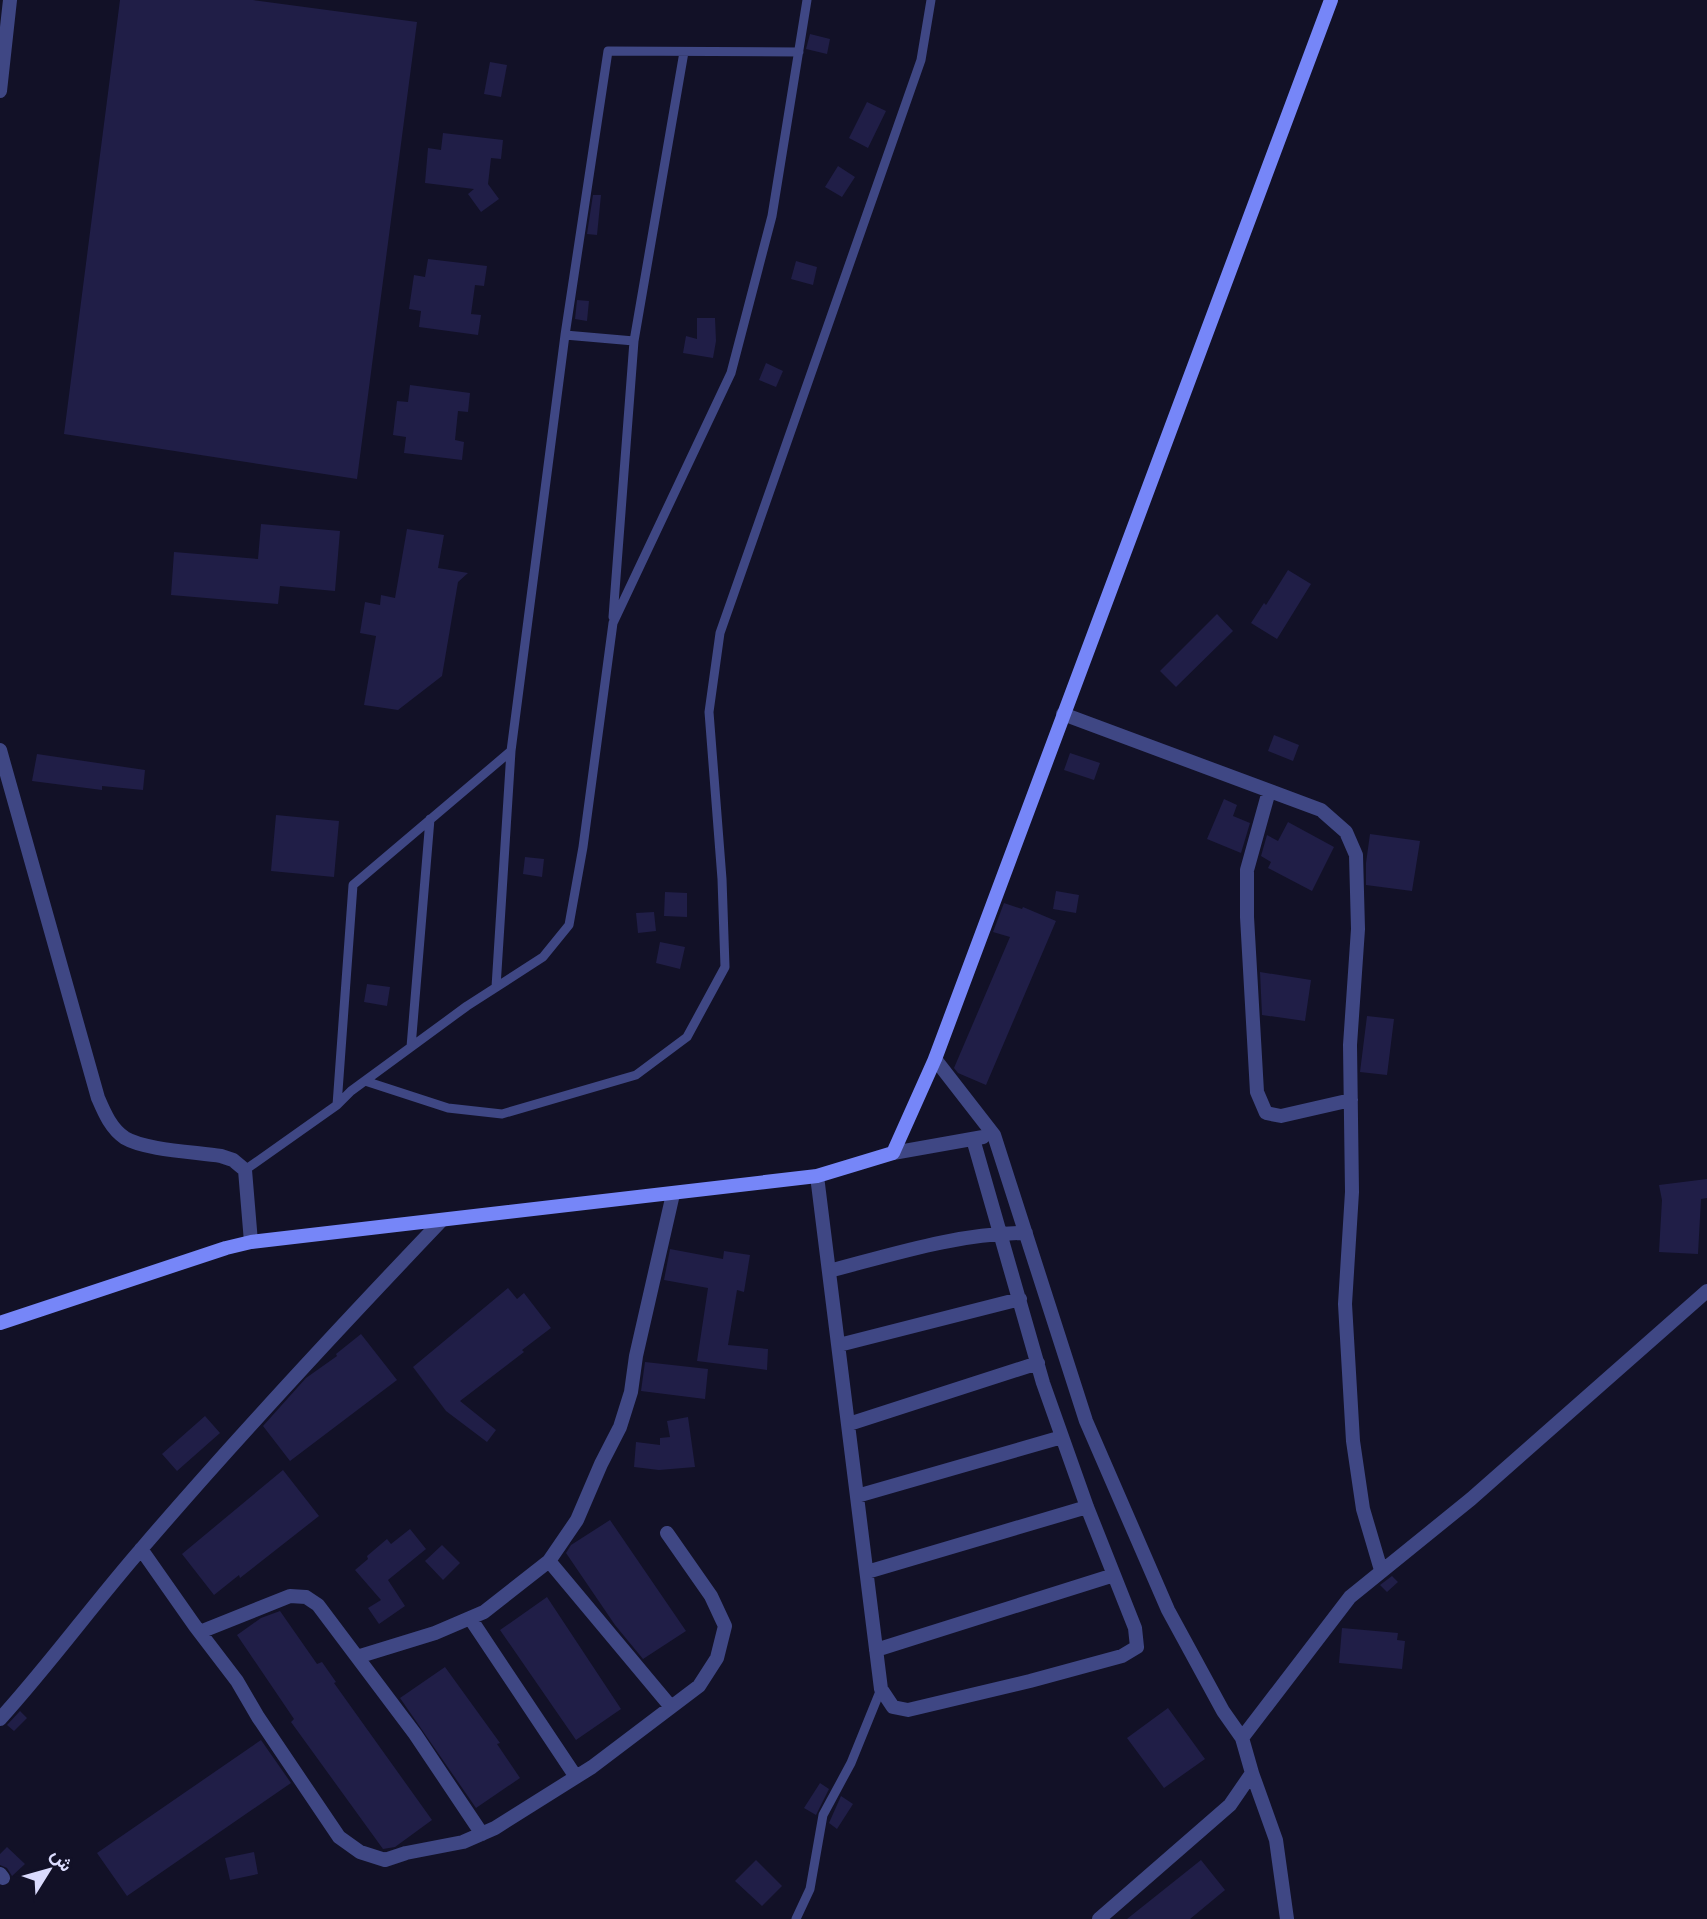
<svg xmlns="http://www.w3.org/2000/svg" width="1707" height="1919" font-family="'Public Sans',Vazirmatn,sans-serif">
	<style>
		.building { fill: #201e47 }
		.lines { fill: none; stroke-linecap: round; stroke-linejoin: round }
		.lane { stroke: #3f4784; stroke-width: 9 }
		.street { stroke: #3f4784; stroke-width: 14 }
		.secondary { stroke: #7686f8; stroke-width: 14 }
	</style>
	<rect width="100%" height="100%" fill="#121127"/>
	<!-- building -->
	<path class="building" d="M 120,0 L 253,0 L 417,22 L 357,479 L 64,434 Z
		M 810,34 L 830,39 L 827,54 L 806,49 Z
		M 490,62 L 507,65 L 501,97 L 484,94 Z
		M 867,102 L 886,111 L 868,148 L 849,138 Z
		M 443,133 L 503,140 L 501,159 L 491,158 L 488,184 L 499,199 L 481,212 L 468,194 L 474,189 L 425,183 L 428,148 L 441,150 Z
		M 838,166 L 855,177 L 842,197 L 825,187 Z
		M 593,195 L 601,195 L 597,235 L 587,234 Z
		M 428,259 L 487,266 L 484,286 L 475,285 L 471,314 L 481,315 L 478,335 L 419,327 L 421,311 L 409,309 L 414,275 L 425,277 Z
		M 796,261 L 817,267 L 813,285 L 791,279 Z
		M 577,300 L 589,301 L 587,321 L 575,319 Z
		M 697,318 L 715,318 L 716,341 L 713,358 L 683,353 L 686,336 L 697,339 Z
		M 766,363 L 783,371 L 776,387 L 759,380 Z
		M 410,385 L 470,393 L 468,412 L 458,411 L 455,440 L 464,442 L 462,460 L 404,453 L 406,437 L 393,435 L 397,401 L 408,402 Z
		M 261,524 L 340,531 L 335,591 L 280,586 L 278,604 L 171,595 L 174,552 L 258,559 Z
		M 407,529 L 444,535 L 438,568 L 468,573 L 458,582 L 442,676 L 398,710 L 364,705 L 376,636 L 360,633 L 365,602 L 380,605 L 381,595 L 395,598 Z
		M 1288,570 L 1311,584 L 1277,639 L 1251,623 L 1264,603 L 1266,605 Z
		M 1217,614 L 1233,631 L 1176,687 L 1160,671 Z
		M 1274,735 L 1299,745 L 1293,761 L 1268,751 Z
		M 1070,753 L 1100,763 L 1094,780 L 1064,770 Z
		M 37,754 L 145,770 L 143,790 L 102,786 L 102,790 L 32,781 Z
		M 1224,799 L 1237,805 L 1233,816 L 1250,823 L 1241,853 L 1207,839 Z
		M 276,815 L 339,821 L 334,877 L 271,871 Z
		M 1288,822 L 1334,847 L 1312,891 L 1268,868 L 1271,862 L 1261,856 L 1267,835 L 1278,841 Z
		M 1370,834 L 1420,841 L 1412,891 L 1366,885 L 1366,863 Z
		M 525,857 L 544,859 L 542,877 L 523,874 Z
		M 1056,891 L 1079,895 L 1076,913 L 1053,909 Z
		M 665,892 L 687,893 L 687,917 L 664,916 Z
		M 1004,903 L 1022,909 L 1023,907 L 1056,921 L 986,1085 L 958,1073 L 954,1068 L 1010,937 L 993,932 Z
		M 654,912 L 656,931 L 638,933 L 636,913 Z
		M 660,942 L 685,947 L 680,969 L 656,963 Z
		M 1260,972 L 1311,980 L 1305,1021 L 1262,1015 Z
		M 367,984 L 390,987 L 387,1006 L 364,1002 Z
		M 1367,1016 L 1394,1019 L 1387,1075 L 1360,1072 Z
		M 1707,1179 L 1707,1198 L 1701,1199 L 1698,1254 L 1659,1252 L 1662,1200 L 1659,1185 Z
		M 670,1249 L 723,1259 L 724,1251 L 750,1255 L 744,1292 L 737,1290 L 728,1345 L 768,1349 L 767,1370 L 697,1361 L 708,1288 L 664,1280 Z
		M 508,1288 L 517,1299 L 524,1293 L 551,1328 L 522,1350 L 524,1352 L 460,1401 L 496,1430 L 487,1442 L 446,1411 L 413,1367 Z
		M 361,1334 L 397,1380 L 290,1461 L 263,1426 L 306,1378 L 337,1356 L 336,1354 Z
		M 645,1362 L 708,1369 L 705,1399 L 641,1391 Z
		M 205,1416 L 220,1433 L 177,1471 L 162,1454 Z
		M 688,1417 L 695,1467 L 659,1470 L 634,1467 L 636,1442 L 660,1445 L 660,1438 L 670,1437 L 667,1421 Z
		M 283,1470 L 319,1516 L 240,1578 L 239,1575 L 214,1595 L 182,1554 Z
		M 610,1520 L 686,1631 L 643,1659 L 615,1625 L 566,1553 L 571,1545 Z
		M 410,1529 L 426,1549 L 388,1580 L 405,1606 L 379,1624 L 368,1608 L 381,1600 L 355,1570 L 368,1559 L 367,1556 L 387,1539 L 391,1544 Z
		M 442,1545 L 460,1563 L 443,1580 L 425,1561 Z
		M 1392,1576 L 1398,1582 L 1387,1592 L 1380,1585 Z
		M 547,1597 L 621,1709 L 576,1740 L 500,1630 Z
		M 280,1611 L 317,1664 L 322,1662 L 336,1682 L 334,1683 L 432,1820 L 395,1847 L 383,1849 L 291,1722 L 294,1719 L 237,1635 L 261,1618 Z
		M 1342,1628 L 1398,1633 L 1397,1640 L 1405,1641 L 1402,1669 L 1339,1663 Z
		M 445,1667 L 500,1743 L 497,1744 L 520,1778 L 476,1808 L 400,1698 Z
		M 1168,1708 L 1205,1759 L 1164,1788 L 1127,1738 Z
		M 20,1711 L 27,1718 L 14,1731 L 7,1725 Z
		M 261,1740 L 291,1783 L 127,1896 L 97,1853 Z
		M 820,1783 L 829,1789 L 816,1815 L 804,1808 Z
		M 841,1796 L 853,1804 L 837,1829 L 829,1823 Z
		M 7,1847 L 25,1864 L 12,1876 L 7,1868 L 0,1865 L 0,1854 Z
		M 254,1852 L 258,1874 L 230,1880 L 225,1858 Z
		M 756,1860 L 782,1886 L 762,1906 L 735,1881 Z
		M 1201,1860 L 1225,1890 L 1190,1919 L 1127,1919 Z"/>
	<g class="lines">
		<!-- lane -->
		<path class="lane" d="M 634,341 L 684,52
			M 613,617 L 634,341 L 565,335 L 608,51 L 799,52
			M 496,987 L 511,751 L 565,335
			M 411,1047 L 430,819
			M 365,1081 L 448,1108 L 502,1114 L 636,1075 L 687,1037 L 725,967 L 722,879 L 709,712 L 720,633 L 921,60 L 931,0
			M 337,1105 L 353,885 L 511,751
			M 245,1170 L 337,1105 L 351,1091 L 467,1006 L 543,957 L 569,925 L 583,847 L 613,623 L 731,373 L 772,216 L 807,0
			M 796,1919 L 810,1889 L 823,1815 L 851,1763 L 881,1689"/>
		<!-- street -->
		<path class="street" d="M 0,91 L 10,0
			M 1063,714 L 1321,810 L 1346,832 L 1356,855 L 1358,929 L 1350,1045 L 1352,1192 L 1345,1304 L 1353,1441 L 1363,1509 L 1381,1570
			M 0,750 L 98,1098 C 104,1112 111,1129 125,1138 C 145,1150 196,1152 221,1156 L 233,1160 L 245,1170 L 251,1242
			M 1269,791 L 1247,870 L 1247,917 L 1257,1092 L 1266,1113 L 1281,1116 L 1351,1100
			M 935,1059 L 994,1135 L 1086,1421 L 1168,1610 L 1223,1711 L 1242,1738 L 1252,1773 L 1230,1805 L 1099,1919
			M 893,1153 L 983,1137
			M 817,1176 L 881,1689 L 893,1707 L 908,1710 L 1030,1681 L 1122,1656 L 1137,1647 L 1135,1628 L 1087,1507 L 1043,1383 L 973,1139
			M 829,1271 C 894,1254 959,1233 1026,1233
			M 839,1345 L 1020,1299
			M 849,1424 L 1038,1363
			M 857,1496 L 1062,1437
			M 141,1549 L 195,1626 L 237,1681 L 258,1717 L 339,1837 L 360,1852 L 385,1860 L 406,1853 L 463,1842 L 495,1828 L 592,1767 L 699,1686 L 717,1658 L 725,1626 L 711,1596 L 667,1533
			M 549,1561 L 671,1707
			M 867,1572 L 1087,1507
			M 470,1618 L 576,1777
			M 200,1632 L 290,1596 L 306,1597 L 318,1605 L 415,1734 L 482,1834
			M 876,1650 L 1114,1575
			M 357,1657 L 435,1633 L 484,1612 L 549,1561 L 577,1520 L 601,1464 L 620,1427 L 631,1392 L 636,1356 L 673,1194
			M 0,1719 C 50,1664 94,1603 143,1547 C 239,1435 340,1327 442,1220
			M 1242,1738 L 1350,1597 L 1471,1499 L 1707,1291
			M 1252,1773 L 1276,1840 L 1287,1919
			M 0,1874 L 3,1878"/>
		<!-- secondary -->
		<path class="secondary" d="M 0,1323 L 226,1248 L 251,1242 L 817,1176 L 893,1153 L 935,1059 L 1331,0"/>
	</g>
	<!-- north arrow -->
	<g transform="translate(49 1870) rotate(53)" stroke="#121127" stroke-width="5" paint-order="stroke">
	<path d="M0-5L12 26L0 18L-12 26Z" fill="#dadbfd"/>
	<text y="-10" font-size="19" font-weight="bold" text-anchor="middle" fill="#dadbfd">ش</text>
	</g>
</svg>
